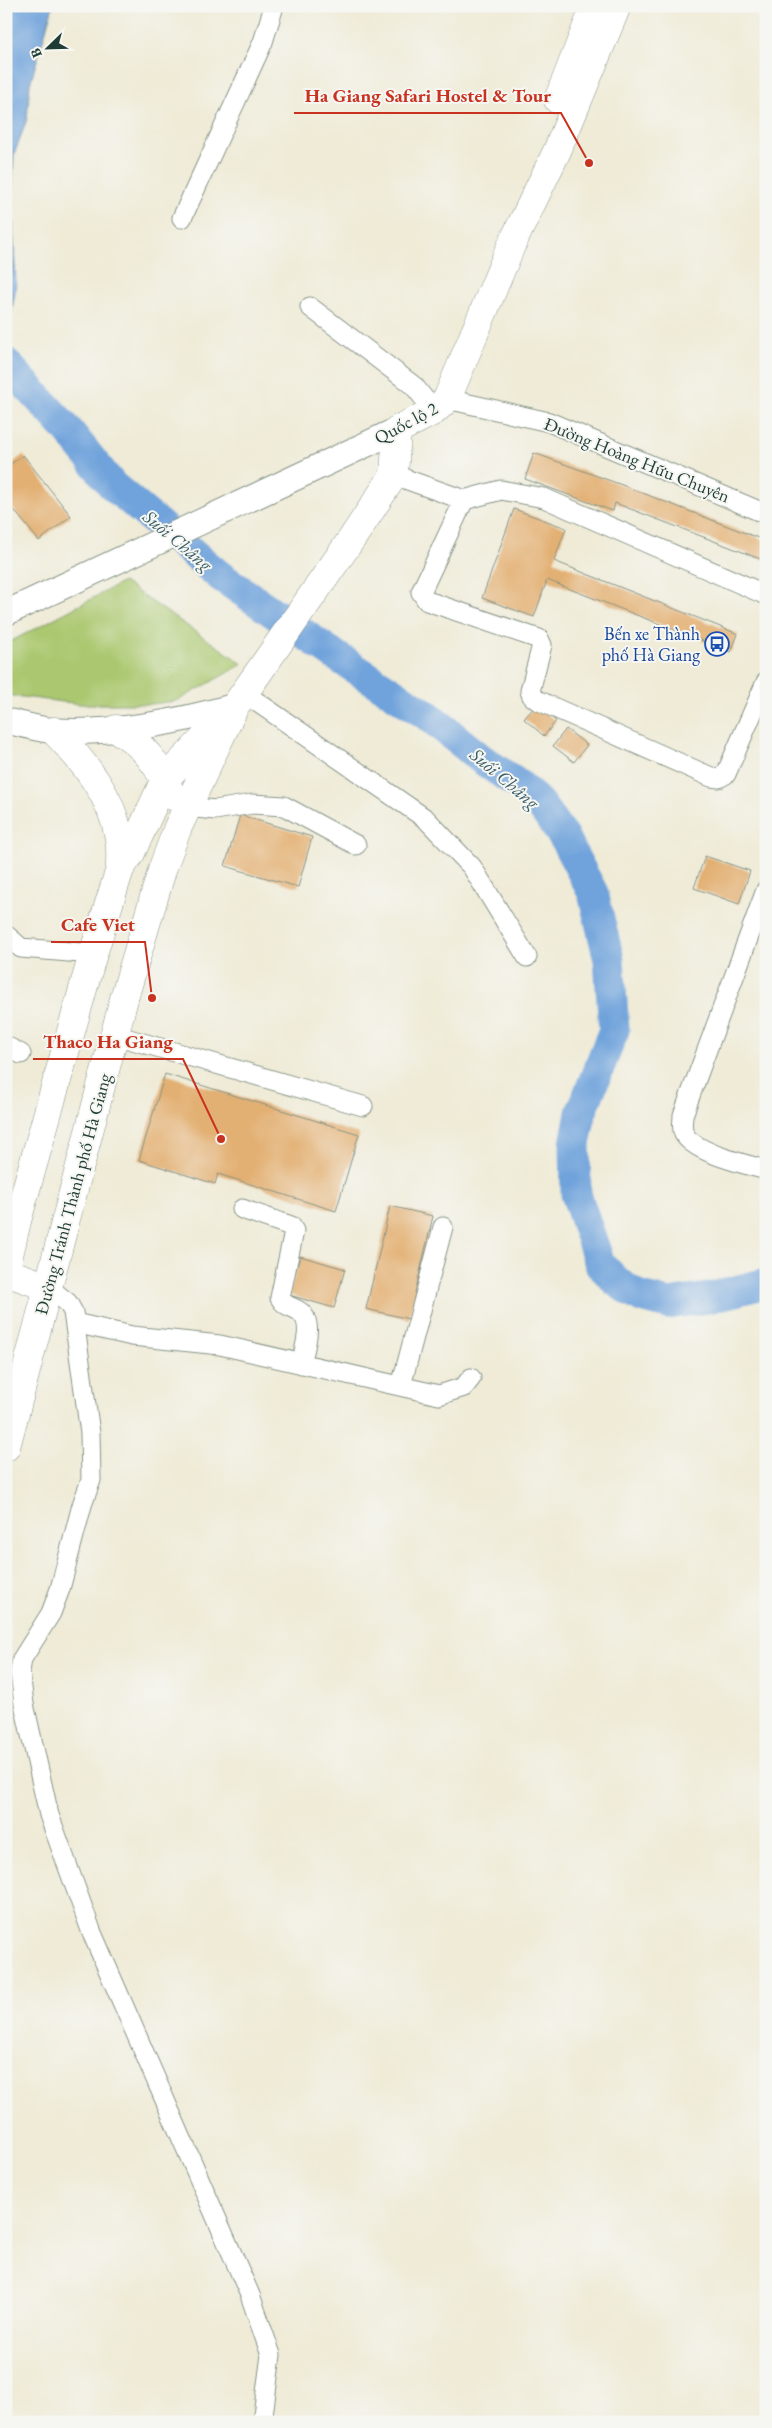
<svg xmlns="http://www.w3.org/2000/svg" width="772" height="2428" font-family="'EB Garamond',serif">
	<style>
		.green { fill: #abc86f; stroke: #658252 }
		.water { fill: #6fa3db; stroke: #477088 }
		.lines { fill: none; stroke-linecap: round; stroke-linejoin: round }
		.river { stroke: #6fa3db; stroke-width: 31 }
		.building { fill: #e3b073 }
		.minor-casing { stroke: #879486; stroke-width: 21 }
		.major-casing { stroke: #879486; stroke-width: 27 }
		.highway-casing { stroke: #879486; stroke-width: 29 }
		.minor { stroke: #fff; stroke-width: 19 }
		.major { stroke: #fff; stroke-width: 25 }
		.highway { stroke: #fff; stroke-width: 28 }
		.labels { text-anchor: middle; stroke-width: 4; stroke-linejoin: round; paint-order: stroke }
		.street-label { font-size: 18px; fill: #1f3d34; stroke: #f6f6f2 }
		.transit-label { font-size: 18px; fill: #164399; stroke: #f6f6f2; text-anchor: end }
		.water-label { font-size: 19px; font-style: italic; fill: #375c66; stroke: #f6f6f2 }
		.leader { fill: none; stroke: #c8321e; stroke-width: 2 }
		.callout-dot { fill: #c8321e; stroke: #f6f6f2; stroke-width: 2 }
		.callout-label { font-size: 19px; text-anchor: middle; font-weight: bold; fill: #c8321e; stroke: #f6f6f2; stroke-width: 4; stroke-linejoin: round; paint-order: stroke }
	</style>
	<rect width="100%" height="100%" fill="#f6f6f2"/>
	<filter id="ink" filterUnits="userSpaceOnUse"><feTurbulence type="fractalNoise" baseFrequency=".02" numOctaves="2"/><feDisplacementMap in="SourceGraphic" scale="10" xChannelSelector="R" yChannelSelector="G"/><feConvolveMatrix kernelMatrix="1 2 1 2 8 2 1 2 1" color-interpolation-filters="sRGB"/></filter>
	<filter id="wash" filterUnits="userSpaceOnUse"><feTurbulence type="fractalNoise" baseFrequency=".0096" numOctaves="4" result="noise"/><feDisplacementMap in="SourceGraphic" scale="20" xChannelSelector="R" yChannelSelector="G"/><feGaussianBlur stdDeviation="1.12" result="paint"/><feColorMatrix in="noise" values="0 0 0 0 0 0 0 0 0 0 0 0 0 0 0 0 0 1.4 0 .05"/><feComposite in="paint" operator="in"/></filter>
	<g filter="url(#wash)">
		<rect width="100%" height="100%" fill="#efebd7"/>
		<!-- green -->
		<path class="green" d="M 123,582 L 243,664 L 177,701 L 151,704 L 80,704 L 6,695 L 6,644 Z"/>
		<!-- water -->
		<path class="water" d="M 6,6 L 53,6 L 30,84 L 27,119 L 14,155 L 12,203 L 16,286 L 6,344 Z"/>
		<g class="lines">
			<!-- river -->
			<path class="river" d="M 6,363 L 67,429 L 112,485 L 220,576 L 336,656 L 430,717 L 480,758 L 523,788 L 538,802 L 563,836 L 593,893 L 609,960 L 614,1030 L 581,1113 L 575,1144 L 576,1194 L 600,1264 L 617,1282 L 638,1296 L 668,1304 L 708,1298 L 766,1283"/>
		</g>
		<g id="blocks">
			<!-- building -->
			<path class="building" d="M 534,453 L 622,485 L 766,541 L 766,561 L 615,503 L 613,511 L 525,479 Z
				M 23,455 L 71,516 L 39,541 L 6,500 L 6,468 Z
				M 514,509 L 566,528 L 554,561 L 738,634 L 731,652 L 547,580 L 534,617 L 482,598 Z
				M 536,705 L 556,721 L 544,736 L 524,719 Z
				M 566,729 L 587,745 L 574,762 L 553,746 Z
				M 240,815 L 312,837 L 298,887 L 225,866 Z
				M 705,856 L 750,871 L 739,904 L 694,888 Z
				M 165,1074 L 359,1134 L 336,1211 L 218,1174 L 215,1184 L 139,1160 Z
				M 390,1206 L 433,1216 L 409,1319 L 366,1309 Z
				M 300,1256 L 345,1269 L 334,1308 L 289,1295 Z"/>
		</g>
	</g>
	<g filter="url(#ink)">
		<use href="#blocks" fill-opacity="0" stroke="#879486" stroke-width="1"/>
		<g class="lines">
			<!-- minor casing -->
			<g class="minor-casing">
				<path id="minor" d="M 182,218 L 263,42 L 274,6
					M 310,307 L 414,386 L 434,411
					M 447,399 L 549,422 L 766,514
					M 394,475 L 464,500 L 501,490 L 544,498 L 766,595
					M 464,500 L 421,592 L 427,601 L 539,639 L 542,645 L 530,691 L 532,696 L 537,700 L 711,777 L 719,778 L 726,774 L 766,682
					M 244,693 L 426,819 L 472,867 L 527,957
					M 187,807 L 215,810 L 252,804 L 284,806 L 356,845
					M 766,890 L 683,1115 C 683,1122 681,1127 684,1134 C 695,1153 745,1164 766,1170
					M 6,935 L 21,948 L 93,954
					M 115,1035 L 363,1106
					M 6,1046 L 21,1054
					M 242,1209 L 291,1226 L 294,1231 L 280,1298 C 285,1307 292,1306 299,1311 C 315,1322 304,1349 301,1364
					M 48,1287 L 68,1303 L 73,1312 L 90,1433 L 91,1480 L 82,1505 L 60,1589 L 51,1613 L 22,1659 L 20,1672 L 24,1704 L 49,1815 L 92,1933 L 250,2295 L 271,2355 L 262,2422
					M 75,1323 L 132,1336 L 220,1345 L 439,1395 L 464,1387 L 471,1378
					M 401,1386 L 443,1227"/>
			</g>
			<!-- major casing -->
			<g class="major-casing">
				<path id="major" d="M 6,613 L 397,430
					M 6,721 C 22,724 39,730 56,731 C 117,734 177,722 235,706"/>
			</g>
			<!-- highway casing -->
			<g class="highway-casing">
				<path id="highway" d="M 558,100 L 595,6
					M 116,729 C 144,744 160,767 172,796
					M 54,731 C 83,761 112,795 119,838 C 121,848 120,859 120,869
					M 6,1268 L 17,1221 L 93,954 L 120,869 L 131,853 L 165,779 L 215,727
					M 6,1272 L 48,1287
					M 6,1447 L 125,995 L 163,867 L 178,827 L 235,706 L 353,537 L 394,475 L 397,430 L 434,411 L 447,399 L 511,246 L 557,151 L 617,6"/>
			</g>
			<!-- minor -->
			<use href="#minor" class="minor"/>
			<!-- major -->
			<use href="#major" class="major"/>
			<!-- highway -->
			<use href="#highway" class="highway"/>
		</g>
	</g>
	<!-- icons -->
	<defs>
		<g id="bus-ring" transform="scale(1.25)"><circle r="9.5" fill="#f6f6f2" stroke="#1a4fb4" stroke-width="1.5"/><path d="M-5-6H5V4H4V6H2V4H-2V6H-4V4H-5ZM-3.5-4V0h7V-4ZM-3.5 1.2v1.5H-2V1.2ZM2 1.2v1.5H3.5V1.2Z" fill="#1a4fb4"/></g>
	</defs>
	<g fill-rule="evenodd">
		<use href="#bus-ring" x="717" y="644"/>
	</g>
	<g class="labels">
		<!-- street labels -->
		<g class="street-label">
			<text transform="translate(406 423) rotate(-28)" y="6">Quốc lộ 2</text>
			<text transform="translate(637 460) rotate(22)" y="6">Đường Hoàng Hữu Chuyên</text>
			<text transform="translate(73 1194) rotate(-75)" y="6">Đường Tránh Thành phố Hà Giang</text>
		</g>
		<!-- transit labels -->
		<g class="transit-label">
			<text x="700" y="640">Bến xe Thành<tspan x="700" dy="21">phố Hà Giang</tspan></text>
		</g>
		<!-- water labels -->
		<g class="water-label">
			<text transform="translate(178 540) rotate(40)" y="7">Suối Châng</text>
			<text transform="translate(505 778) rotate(40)" y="7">Suối Châng</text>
		</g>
	</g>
	<!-- callouts -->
	<path class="leader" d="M589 163L561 113H294M152 998L145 942H51M221 1139L183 1059H33"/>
	<g class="callout-dot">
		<circle cx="589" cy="163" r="5"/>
		<circle cx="152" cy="998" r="5"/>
		<circle cx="221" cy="1139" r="5"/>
	</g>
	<g class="callout-label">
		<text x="428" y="102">Ha Giang Safari Hostel &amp; Tour</text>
		<text x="98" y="931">Cafe Viet</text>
		<text x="108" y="1048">Thaco Ha Giang</text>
	</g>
	<!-- margin -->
	<rect width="772" height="2428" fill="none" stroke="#f6f6f2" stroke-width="25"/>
	<!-- north arrow -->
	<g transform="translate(48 48) rotate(247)" stroke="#f6f6f2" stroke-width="4" paint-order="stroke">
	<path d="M0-4L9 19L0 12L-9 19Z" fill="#1f3d34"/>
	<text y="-8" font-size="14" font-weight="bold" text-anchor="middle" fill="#1f3d34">B</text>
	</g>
</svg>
